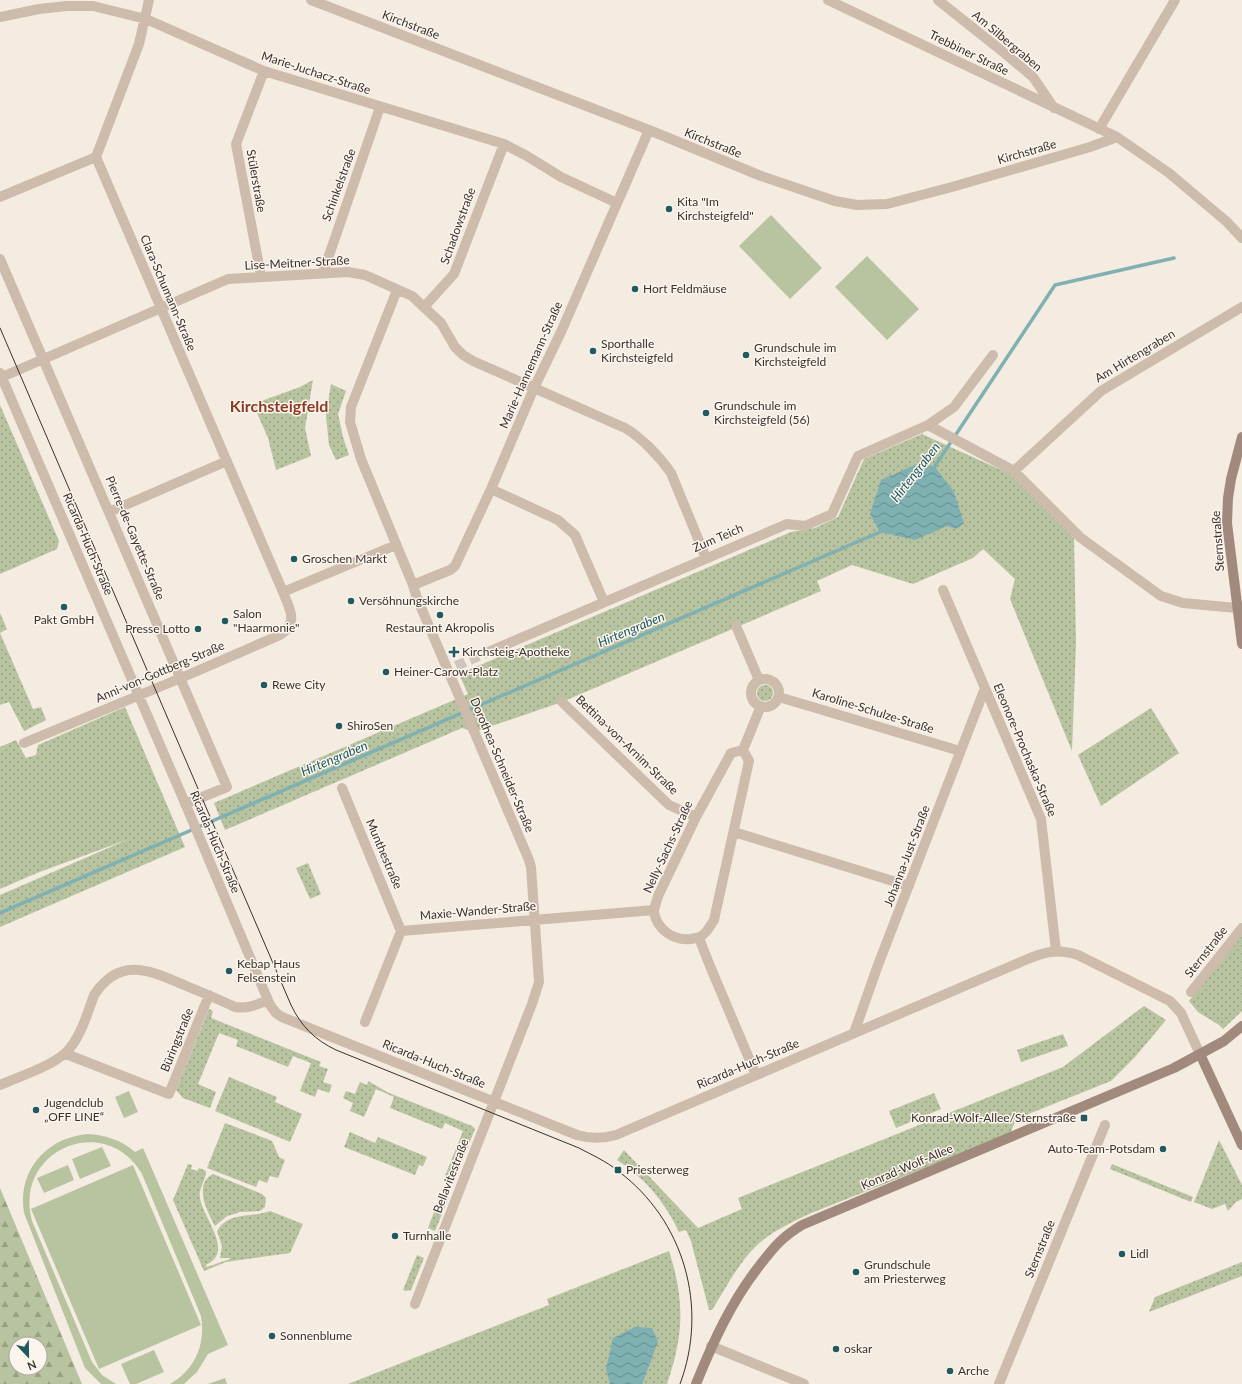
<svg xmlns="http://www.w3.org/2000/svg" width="1242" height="1384" font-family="Lato,sans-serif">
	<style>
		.green { fill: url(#green-dots) }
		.forest { fill: url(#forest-firs); fill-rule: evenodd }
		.pitch { fill: #b8c4a0 }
		.water { fill: url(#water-waves) }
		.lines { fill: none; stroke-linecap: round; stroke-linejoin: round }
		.stream { stroke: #7fb0b2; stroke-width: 3.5 }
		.street-tunnel { stroke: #cfc6bd; stroke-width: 10; stroke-dasharray: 10 5; stroke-linecap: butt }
		.street { stroke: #cdbbac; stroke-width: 10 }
		.secondary { stroke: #a18a7d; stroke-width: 10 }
		.tram { stroke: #3b302b; stroke-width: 1 }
		.poi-dot { fill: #1f5a5e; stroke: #fbf5ee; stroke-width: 1.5 }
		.labels { text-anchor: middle; stroke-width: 3; stroke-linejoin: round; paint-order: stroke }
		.street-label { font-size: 12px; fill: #3b302b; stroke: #fbf5ee }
		.poi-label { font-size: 12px; fill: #3b302b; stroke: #fbf5ee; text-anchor: start }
		.water-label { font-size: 13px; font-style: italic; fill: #1f5a5e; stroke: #fbf5ee }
		.district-label { font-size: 16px; font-weight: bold; fill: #8c3b22; stroke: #fbf5ee }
	</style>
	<defs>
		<pattern id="green-dots" width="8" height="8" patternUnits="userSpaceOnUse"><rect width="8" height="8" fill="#b8c4a0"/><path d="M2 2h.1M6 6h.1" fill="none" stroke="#97a083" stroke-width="1.8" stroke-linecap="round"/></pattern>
		<pattern id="forest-firs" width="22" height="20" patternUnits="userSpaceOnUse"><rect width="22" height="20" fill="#b8c4a0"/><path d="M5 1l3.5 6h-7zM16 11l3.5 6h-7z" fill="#97a083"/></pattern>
		<pattern id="water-waves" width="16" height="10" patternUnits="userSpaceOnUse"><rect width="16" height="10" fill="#7fb0b2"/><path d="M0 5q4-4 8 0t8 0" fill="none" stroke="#699091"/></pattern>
	</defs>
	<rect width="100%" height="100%" fill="#f4ebe1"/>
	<!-- green -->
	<path class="green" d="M 313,380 L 305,428 L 311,456 L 276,470 L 268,438 L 253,404 L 300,387 Z
		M 331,384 L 346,391 L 338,414 L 343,437 L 349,455 L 336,460 L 329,445 L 326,416 Z
		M 0,405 L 59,541 L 57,549 L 0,574 Z
		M 922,434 L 1010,474 L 1074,538 L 1076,643 L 1072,751 L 1010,599 L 1015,579 L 983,549 L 973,558 L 913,584 L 852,565 L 817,581 L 821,591 L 562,702 L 474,732 L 462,728 L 225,830 L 214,803 L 468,694 L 459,674 L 791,532 L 815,528 L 838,517 L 864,459 Z
		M 0,613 L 7,629 L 0,633 L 33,709 L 41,707 L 46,720 L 24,731 L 9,702 L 0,705 Z
		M757 693a8 8 0 1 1 16 0a8 8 0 1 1-16 0Z
		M 125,707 L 185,847 L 0,927 L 0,895 L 129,839 L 37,873 L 0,889 L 0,747 L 16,740 L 26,758 L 36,755 L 38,745 Z
		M 1151,708 L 1179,753 L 1101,806 L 1078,755 Z
		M 308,863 L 321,894 L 310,899 L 296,868 Z
		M 1242,933 L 1242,1011 L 1223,1029 L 1219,1025 L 1198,1012 L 1189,1001 Z
		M 1144,1006 L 1166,1020 L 1135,1057 L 1111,1081 L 1016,1119 L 1010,1134 L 809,1214 C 790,1223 771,1232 756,1246 C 738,1264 725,1289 712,1310 L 709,1310 L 691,1241 L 686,1230 L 679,1232 C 665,1202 645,1178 617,1160 L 624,1150 L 698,1228 L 742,1209 L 738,1198 L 1063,1067 Z
		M 209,1009 L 213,1011 L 211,1018 L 321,1062 L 319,1066 L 328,1069 L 323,1082 L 332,1085 L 329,1093 L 318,1089 L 315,1097 L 300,1091 L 311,1063 L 293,1056 L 288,1067 L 236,1046 L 238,1040 L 219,1033 L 198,1084 L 216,1092 L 210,1108 L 183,1098 L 176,1090 Z
		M 1063,1034 L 1068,1046 L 1021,1062 L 1017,1050 Z
		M 229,1077 L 277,1097 L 275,1102 L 302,1114 L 290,1142 L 215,1111 Z
		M 368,1081 L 389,1093 L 472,1126 L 475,1129 L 453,1184 L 450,1184 L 443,1181 L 463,1131 L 445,1123 L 442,1129 L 390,1108 L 394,1097 L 376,1089 L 364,1117 L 350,1111 L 353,1103 L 343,1098 L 346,1091 L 355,1094 L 360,1082 L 367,1085 Z
		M 934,1093 L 941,1109 L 896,1128 L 889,1111 Z
		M 225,1123 L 272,1141 L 279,1157 L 285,1160 L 278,1178 L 270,1176 L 267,1183 L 259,1180 L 256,1187 L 207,1168 Z
		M 350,1132 L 375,1143 L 378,1137 L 427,1157 L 423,1166 L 419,1165 L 415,1175 L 344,1147 Z
		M 1219,1140 L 1242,1185 L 1242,1199 L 1236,1202 L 1228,1211 L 1225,1204 L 1212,1209 L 1194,1202 Z
		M 188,1164 L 192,1165 L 191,1169 L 197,1171 L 199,1168 L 206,1171 C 206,1181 198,1188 200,1198 C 203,1218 235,1252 206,1265 L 207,1267 L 230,1259 L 230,1258 L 220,1258 L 222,1246 L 217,1231 C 229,1211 251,1218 270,1211 L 303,1224 L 290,1253 L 226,1262 L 204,1271 L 173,1200 Z
		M 1112,1164 L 1193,1197 L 1191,1202 L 1110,1169 Z
		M 213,1174 L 262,1194 L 266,1198 L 265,1207 L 260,1211 L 239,1212 L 238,1213 L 227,1216 L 215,1226 C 207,1212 193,1184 213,1174 Z
		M 441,1194 L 449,1197 L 435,1231 L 428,1228 Z
		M 669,1251 C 685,1301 684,1334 667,1384 L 348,1384 L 549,1305 L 547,1299 Z
		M 417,1255 L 424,1258 L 411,1290 L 406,1291 L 403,1290 Z
		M 1242,1262 L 1242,1276 L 1149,1312 L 1155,1297 Z"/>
	<!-- forest -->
	<path class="forest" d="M 0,1188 L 82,1384 L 0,1384 ZM 16,1344 L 40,1344 L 40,1368 L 16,1368 Z"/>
	<!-- pitch -->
	<path class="pitch" d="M 771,215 L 822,268 L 790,299 L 739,246 Z
		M 867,256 L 919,309 L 887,340 L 835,287 Z
		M 129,1091 L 138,1112 L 124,1118 L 115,1097 Z
		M 87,1134 C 106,1135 121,1140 135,1152 L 143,1148 L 228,1345 L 208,1354 L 197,1372 L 184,1384 L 170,1384 C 195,1370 206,1344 201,1316 L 142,1174 C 105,1111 13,1150 32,1221 L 92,1362 L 102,1375 L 116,1384 L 101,1384 L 85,1368 L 24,1213 C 17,1171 46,1138 87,1134 Z
		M 102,1147 L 111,1166 L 80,1179 L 72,1159 Z
		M 68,1165 L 74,1180 L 44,1193 L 37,1178 Z
		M 133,1165 L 201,1325 L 99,1369 L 31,1209 Z
		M 154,1350 L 164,1372 L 136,1384 L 130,1384 L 121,1364 Z
		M 225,1378 L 227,1384 L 208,1384 Z"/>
	<!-- water -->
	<path class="water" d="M 919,463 L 935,467 L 954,492 L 964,523 L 956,529 L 947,526 L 915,540 L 880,532 L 870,514 L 881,480 Z
		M 635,1327 L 652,1328 L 658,1342 L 642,1384 L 610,1384 L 606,1369 L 613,1338 Z"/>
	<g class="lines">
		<!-- stream -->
		<path class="stream" d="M 933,469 L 1055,285 L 1174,258
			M 0,913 L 880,532 L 883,529"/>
		<!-- street-tunnel -->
		<path class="street-tunnel" d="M 456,666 L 488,652"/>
		<!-- street -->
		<path class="street" d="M 149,0 L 139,44 L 96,157 L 283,592
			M 311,0 L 649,130 L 761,176 L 835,201 L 857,205 L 887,204 L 952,187 L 1090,147 L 1117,137
			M 828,0 L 1117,137 L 1169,173 L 1227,222 L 1242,238
			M 938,0 L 1002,51 L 1033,77 L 1054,108
			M 0,17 L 39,9 L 67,6 L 93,6 L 146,19 L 264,71 L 504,144 L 527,156 L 561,177 L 617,203
			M 1099,129 L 1175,0
			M 0,197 L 96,157
			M 0,259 L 227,787 L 185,804
			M 323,273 L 380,107
			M 261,276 L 236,144 L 264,71
			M 397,290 L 351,407 L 350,422 L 361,459 L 413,585 L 417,598 L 529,860 L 531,867 L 539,982 L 532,1004 L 415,1304
			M 424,307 L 454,274 L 504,144
			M 0,373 L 188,810 L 270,1005 L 276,1013 L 282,1017 L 577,1135 C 591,1139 602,1139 616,1135 L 1023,961 C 1044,952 1056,948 1078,955 L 1170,1001 L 1181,1013 L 1200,1054
			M 2,377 L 228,279 L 348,272 L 365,275 L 412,296 L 441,323 L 455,347 L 463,355 L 473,361 L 625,428 C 641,437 660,457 671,473 L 706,558
			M 928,425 L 954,407 L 993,355
			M 1014,471 L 1101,391 L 1242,307
			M 491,489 L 558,520 L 575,535 L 604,602
			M 109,512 L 227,461
			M 413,585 L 450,570 L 455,566 L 491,489 L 534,388 L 561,332 L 649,130
			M 943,590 L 1041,819 L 1056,951
			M 736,626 L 759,680
			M 488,652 L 787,524 L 805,526 L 832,514 L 858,456 L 928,425 L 1014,471 L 1081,538 L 1161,596 L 1183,603 L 1237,608
			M751 693a14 14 0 1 1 28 0a14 14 0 1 1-28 0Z
			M 779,697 L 960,751
			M 562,702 L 669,805 L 696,817
			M 24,743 L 181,678 L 280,635 C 282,633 286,631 287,629 C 297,619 287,603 283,592 L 396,545
			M 743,750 L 749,761 L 714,920 C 710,926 707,933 700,937 C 698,938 694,938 691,939 C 674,941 657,930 654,912 C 654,907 657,901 658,896 L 696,817 L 731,753 Z
			M 743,750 L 761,706
			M 342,788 L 401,931
			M 734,832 L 909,886
			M 699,938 L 710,966 L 756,1075
			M 1191,992 L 1242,928
			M 365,1022 L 401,931 L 654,910
			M 854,1033 L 878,965 L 985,688
			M 66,1054 L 169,1094 L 209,995
			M 0,1085 C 20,1076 57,1065 70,1048 C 81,1035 88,1012 94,995 C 120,956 149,970 184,985 C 201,992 218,999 235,1007 C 248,1009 256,1005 268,1000
			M 711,1346 L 804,1384
			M 999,1384 L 1105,1125"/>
		<!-- secondary -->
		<path class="secondary" d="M 1242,437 L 1231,479 L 1228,498 L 1227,523 L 1242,644
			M 1200,1054 L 1242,1145
			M 696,1384 C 713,1342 731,1302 760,1265 C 774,1247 782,1237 802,1225 L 1174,1068 L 1224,1041 L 1242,1026"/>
		<!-- tram -->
		<path class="tram" d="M 0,328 L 291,1005 C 301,1026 315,1040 336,1050 L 579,1148 C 592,1155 606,1161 618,1171 C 684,1220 709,1307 680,1384"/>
	</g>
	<!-- markers -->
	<g class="poi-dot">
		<circle cx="669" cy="209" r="4"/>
		<circle cx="635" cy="289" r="4"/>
		<circle cx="593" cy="351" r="4"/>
		<circle cx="746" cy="355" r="4"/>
		<circle cx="706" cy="413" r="4"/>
		<circle cx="294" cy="559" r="4"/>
		<circle cx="351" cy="601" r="4"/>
		<circle cx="64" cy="607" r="4"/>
		<circle cx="440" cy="615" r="4"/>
		<circle cx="225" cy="621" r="4"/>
		<circle cx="198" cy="629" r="4"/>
		<path d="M452 646h4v4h4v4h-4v4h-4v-4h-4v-4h4z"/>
		<circle cx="386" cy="672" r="4"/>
		<circle cx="264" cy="685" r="4"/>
		<circle cx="339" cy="726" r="4"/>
		<circle cx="229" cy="971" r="4"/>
		<circle cx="36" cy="1110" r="4"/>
		<rect x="1080" y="1114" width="8" height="8" rx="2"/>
		<circle cx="1163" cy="1149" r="4"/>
		<rect x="614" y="1166" width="8" height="8" rx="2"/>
		<circle cx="395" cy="1236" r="4"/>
		<circle cx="1122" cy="1254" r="4"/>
		<circle cx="856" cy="1272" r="4"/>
		<circle cx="272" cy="1336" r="4"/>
		<circle cx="836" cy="1349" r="4"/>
		<circle cx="950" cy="1371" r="4"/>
	</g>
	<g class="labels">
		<!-- street labels -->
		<g class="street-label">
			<text transform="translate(411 25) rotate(21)" y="4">Kirchstraße</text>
			<text transform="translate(1007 41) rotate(40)" y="4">Am Silbergraben</text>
			<text transform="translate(969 53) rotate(26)" y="4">Trebbiner Straße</text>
			<text transform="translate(316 73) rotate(18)" y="4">Marie-Juchacz-Straße</text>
			<text transform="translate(713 143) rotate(22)" y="4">Kirchstraße</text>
			<text transform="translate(1027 152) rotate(-16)" y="4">Kirchstraße</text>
			<text transform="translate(256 181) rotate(80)" y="4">Stülerstraße</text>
			<text transform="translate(339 185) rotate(-70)" y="4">Schinkelstraße</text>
			<text transform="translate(458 226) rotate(-70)" y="4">Schadowstraße</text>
			<text transform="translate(297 263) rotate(-3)" y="4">Lise-Meitner-Straße</text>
			<text transform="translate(168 293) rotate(67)" y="4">Clara-Schumann-Straße</text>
			<text transform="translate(1135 356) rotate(-31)" y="4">Am Hirtengraben</text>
			<text transform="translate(531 365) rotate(-66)" y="4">Marie-Hannemann-Straße</text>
			<text transform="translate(135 538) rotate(67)" y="4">Pierre-de-Gayette-Straße</text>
			<text transform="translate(718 538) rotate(-23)" y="4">Zum Teich</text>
			<text transform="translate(1218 541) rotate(-94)" y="4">Sternstraße</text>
			<text transform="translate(88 544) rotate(67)" y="4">Ricarda-Huch-Straße</text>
			<text transform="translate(160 672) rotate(-23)" y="4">Anni-von-Gottberg-Straße</text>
			<text transform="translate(873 711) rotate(17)" y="4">Karoline-Schulze-Straße</text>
			<text transform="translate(627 745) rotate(44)" y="4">Bettina-von-Arnim-Straße</text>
			<text transform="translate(1025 750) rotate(67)" y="4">Eleonore-Prochaska-Straße</text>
			<text transform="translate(502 765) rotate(67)" y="4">Dorothea-Schneider-Straße</text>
			<text transform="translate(215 842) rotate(67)" y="4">Ricarda-Huch-Straße</text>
			<text transform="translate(668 847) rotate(-65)" y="4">Nelly-Sachs-Straße</text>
			<text transform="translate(384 854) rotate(67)" y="4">Munthestraße</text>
			<text transform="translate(907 856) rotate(-69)" y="4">Johanna-Just-Straße</text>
			<text transform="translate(478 911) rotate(-5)" y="4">Maxie-Wander-Straße</text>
			<text transform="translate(1206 952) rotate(-52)" y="4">Sternstraße</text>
			<text transform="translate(177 1040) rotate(-68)" y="4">Büringstraße</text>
			<text transform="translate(434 1064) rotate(22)" y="4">Ricarda-Huch-Straße</text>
			<text transform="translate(748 1064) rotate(-23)" y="4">Ricarda-Huch-Straße</text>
			<text transform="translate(907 1167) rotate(-23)" y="4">Konrad-Wolf-Allee</text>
			<text transform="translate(451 1176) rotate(-69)" y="4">Bellavitestraße</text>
			<text transform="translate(1040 1249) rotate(-68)" y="4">Sternstraße</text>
		</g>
		<!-- poi labels -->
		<g class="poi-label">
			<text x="677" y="206">Kita "Im<tspan x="677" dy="14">Kirchsteigfeld"</tspan></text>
			<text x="643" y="293">Hort Feldmäuse</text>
			<text x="601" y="348">Sporthalle<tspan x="601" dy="14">Kirchsteigfeld</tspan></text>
			<text x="754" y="352">Grundschule im<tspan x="754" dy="14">Kirchsteigfeld</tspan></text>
			<text x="714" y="410">Grundschule im<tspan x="714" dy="14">Kirchsteigfeld (56)</tspan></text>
			<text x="302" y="563">Groschen Markt</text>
			<text x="359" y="605">Versöhnungskirche</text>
			<text x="233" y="618">Salon<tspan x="233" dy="14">"Haarmonie"</tspan></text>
			<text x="64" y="624" text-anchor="middle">Pakt GmbH</text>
			<text x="440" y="632" text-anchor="middle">Restaurant Akropolis</text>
			<text x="190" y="633" text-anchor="end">Presse Lotto</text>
			<text x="462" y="656">Kirchsteig-Apotheke</text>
			<text x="394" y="676">Heiner-Carow-Platz</text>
			<text x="272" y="689">Rewe City</text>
			<text x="347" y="730">ShiroSen</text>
			<text x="237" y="968">Kebap Haus<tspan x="237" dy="14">Felsenstein</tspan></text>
			<text x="44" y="1107">Jugendclub<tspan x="44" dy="14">„OFF LINE“</tspan></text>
			<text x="1076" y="1122" text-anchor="end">Konrad-Wolf-Allee/Sternstraße</text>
			<text x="1155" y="1153" text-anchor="end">Auto-Team-Potsdam</text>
			<text x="626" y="1174">Priesterweg</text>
			<text x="403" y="1240">Turnhalle</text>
			<text x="1130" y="1258">Lidl</text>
			<text x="864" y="1269">Grundschule<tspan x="864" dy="14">am Priesterweg</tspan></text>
			<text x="280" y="1340">Sonnenblume</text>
			<text x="844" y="1353">oskar</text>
			<text x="958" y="1375">Arche</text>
		</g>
		<!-- water labels -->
		<g class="water-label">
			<text transform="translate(915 472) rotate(-52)" y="5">Hirtengraben</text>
			<text transform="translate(631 629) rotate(-23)" y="5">Hirtengraben</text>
			<text transform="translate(334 758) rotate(-23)" y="5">Hirtengraben</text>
		</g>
		<!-- district labels -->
		<g class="district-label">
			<text x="279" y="412">Kirchsteigfeld</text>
		</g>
	</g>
	<!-- north arrow -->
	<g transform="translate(28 1356) rotate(158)"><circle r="19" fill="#fbf5ee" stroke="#aea6a0"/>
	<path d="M0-3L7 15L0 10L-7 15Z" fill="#1f5a5e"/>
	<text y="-6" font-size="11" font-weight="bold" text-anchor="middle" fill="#3b302b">N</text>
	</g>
</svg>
